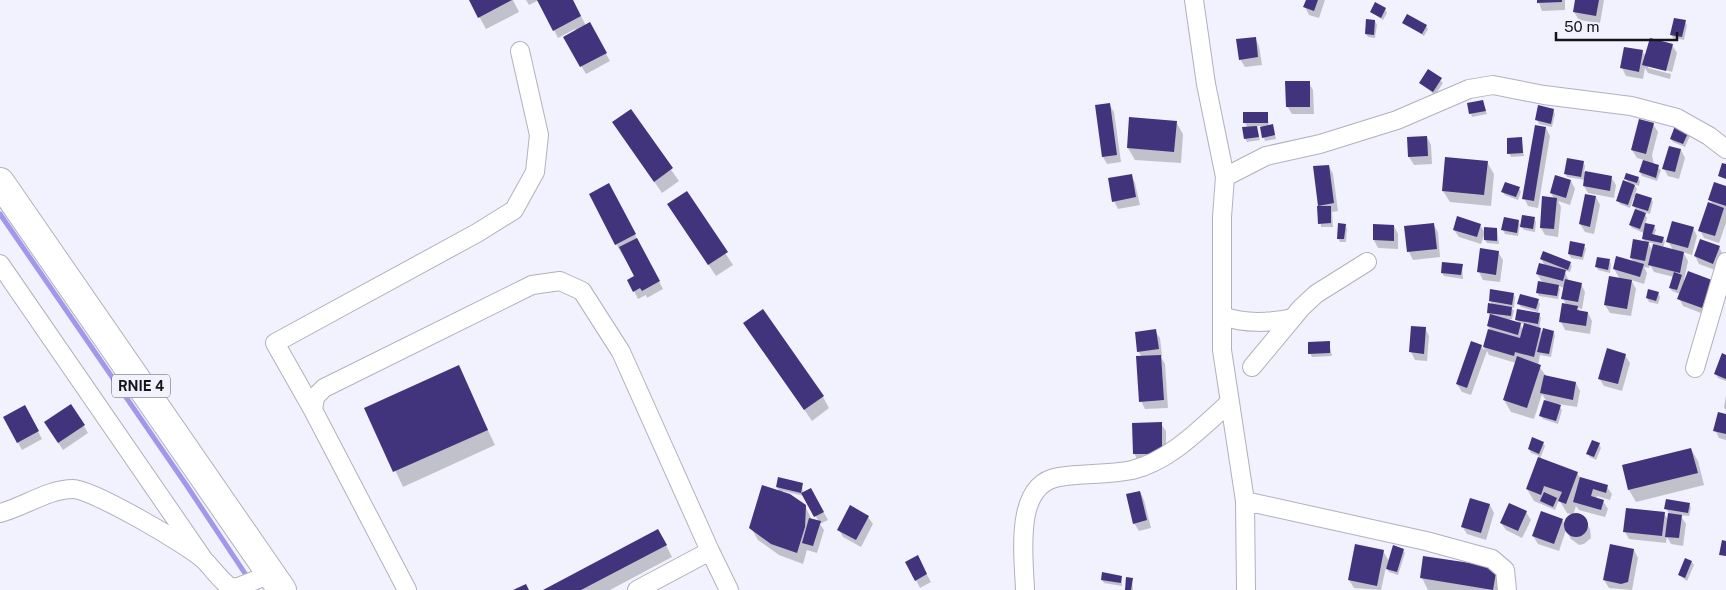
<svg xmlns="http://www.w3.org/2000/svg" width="1726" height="590" font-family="'Public Sans',sans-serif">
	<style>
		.shadow { fill: #0003; fill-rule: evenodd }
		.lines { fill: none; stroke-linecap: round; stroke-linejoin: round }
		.stream { stroke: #a198eb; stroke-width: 5 }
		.building { fill: #41337c }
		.street-casing { stroke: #b1b1bd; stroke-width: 20 }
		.primary-casing { stroke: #b1b1bd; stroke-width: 30 }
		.street { stroke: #fff; stroke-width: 18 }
		.primary { stroke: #fff; stroke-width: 28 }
		.labels { text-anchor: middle; stroke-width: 5; stroke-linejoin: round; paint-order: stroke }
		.shield { fill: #f2f2fe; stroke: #57575e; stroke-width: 1 }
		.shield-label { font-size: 14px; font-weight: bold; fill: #151519 }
	</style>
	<rect width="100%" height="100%" fill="#f2f2fe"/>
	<!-- shadow -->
	<path class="shadow" d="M 470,0 L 513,0 L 519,12 L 486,29 Z
		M 526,0 L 573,0 L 586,26 L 589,24 L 610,61 L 586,74 L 565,38 L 576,31 L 575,29 L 558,38 L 539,0 L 529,5 Z
		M 1307,0 L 1325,0 L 1319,18 L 1309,15 L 1305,7 Z
		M 1538,0 L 1565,0 L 1565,10 L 1542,11 Z
		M 1576,0 L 1604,0 L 1600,23 L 1579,20 L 1574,12 Z
		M 1385,9 L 1387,13 L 1383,20 L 1371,12 Z
		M 1375,21 L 1377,25 L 1375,38 L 1368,37 L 1366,34 Z
		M 1685,22 L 1687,25 L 1684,40 L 1673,38 L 1671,34 Z
		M 1404,23 L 1426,26 L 1428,29 L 1424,36 Z
		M 1255,38 L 1259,46 L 1262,65 L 1245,67 L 1240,59 Z
		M 1672,45 L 1677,53 L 1672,72 L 1648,65 L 1648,68 L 1671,74 L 1670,79 L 1648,73 L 1645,68 L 1643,79 L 1626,76 L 1622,68 L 1642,51 L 1646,57 Z
		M 1429,70 L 1443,83 L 1435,95 L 1420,83 Z
		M 1309,83 L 1313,90 L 1314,114 L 1292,114 L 1287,106 Z
		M 1482,101 L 1487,114 L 1472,117 L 1468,104 Z
		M 1109,104 L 1114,112 L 1121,162 L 1107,164 L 1103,157 Z
		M 1553,110 L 1555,114 L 1552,127 L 1539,124 L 1537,120 Z
		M 630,111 L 679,181 L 662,193 L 614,123 Z
		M 1267,113 L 1269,126 L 1272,125 L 1274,129 L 1276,139 L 1265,141 L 1261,126 L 1256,126 L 1260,140 L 1247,142 L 1245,138 L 1248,128 L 1245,123 Z
		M 1176,122 L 1183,134 L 1181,163 L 1135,160 L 1128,148 Z
		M 1653,124 L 1658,132 L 1652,155 L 1654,165 L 1661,170 L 1657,181 L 1642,176 L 1640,172 L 1644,160 L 1637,158 L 1632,150 Z
		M 1546,128 L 1550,136 L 1538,208 L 1528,206 L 1524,198 Z
		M 1688,132 L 1690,136 L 1685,147 L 1673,142 L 1671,139 Z
		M 1427,137 L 1431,145 L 1432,164 L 1414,165 L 1409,157 Z
		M 1521,138 L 1524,156 L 1511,157 L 1509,153 Z
		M 1681,150 L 1685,158 L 1679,179 L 1668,176 L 1664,169 Z
		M 1487,162 L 1494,174 L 1491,206 L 1450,202 L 1443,191 Z
		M 1583,162 L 1585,166 L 1584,172 L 1611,177 L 1616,185 L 1614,198 L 1588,193 L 1584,186 L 1585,180 L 1567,177 L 1565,173 Z
		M 1329,166 L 1333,174 L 1338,211 L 1332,212 L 1333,227 L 1321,227 L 1319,205 Z
		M 1131,175 L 1135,183 L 1140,205 L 1118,209 L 1114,201 Z
		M 1638,178 L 1640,181 L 1639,186 L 1634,184 L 1637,189 L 1635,194 L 1651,199 L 1653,202 L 1650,214 L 1644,212 L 1647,218 L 1645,224 L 1654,226 L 1656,230 L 1654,236 L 1663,238 L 1665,241 L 1663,248 L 1673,250 L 1668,241 L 1693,228 L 1697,236 L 1692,255 L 1683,252 L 1688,261 L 1684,280 L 1711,281 L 1706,315 L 1683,306 L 1679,298 L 1680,294 L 1672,291 L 1670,288 L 1674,277 L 1654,272 L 1650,265 L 1649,268 L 1644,267 L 1647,273 L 1644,284 L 1631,280 L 1636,289 L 1631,316 L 1610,313 L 1605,305 L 1620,279 L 1614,269 L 1634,262 L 1631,258 L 1645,243 L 1643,238 L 1644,233 L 1632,228 L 1630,225 L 1636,210 L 1634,206 L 1636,198 L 1634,197 L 1630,208 L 1620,204 L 1618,201 L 1629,184 L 1626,179 ZM 1648,242 L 1655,244 L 1653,252 Z
		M 1571,181 L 1575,189 L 1570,205 L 1558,201 L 1561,207 L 1558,237 L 1545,235 L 1541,228 L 1554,199 L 1551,193 Z
		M 1519,188 L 1521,192 L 1518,200 L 1505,195 L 1503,192 Z
		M 1726,188 L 1726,223 L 1719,243 L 1704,238 L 1700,230 L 1713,205 L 1710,200 Z
		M 686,193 L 733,265 L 716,276 L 676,215 Z
		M 615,196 L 663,289 L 647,298 L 646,295 L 638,299 L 634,291 L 636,277 L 616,244 Z
		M 1596,197 L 1600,205 L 1594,234 L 1585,232 L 1580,224 Z
		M 1534,218 L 1536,222 L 1535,232 L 1524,230 L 1520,224 L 1518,236 L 1505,234 L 1503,230 L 1518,221 L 1521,227 Z
		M 1433,224 L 1438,232 L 1440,257 L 1413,260 L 1409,252 L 1406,227 Z
		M 1345,225 L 1347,229 L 1346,242 L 1340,242 L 1338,238 Z
		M 1374,225 L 1394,226 L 1398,234 L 1398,249 L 1378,248 L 1374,240 Z
		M 1480,225 L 1485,233 L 1481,244 L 1459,237 L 1454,230 Z
		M 1497,229 L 1499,244 L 1487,243 L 1485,240 Z
		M 1584,245 L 1586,249 L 1583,260 L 1571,258 L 1569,254 Z
		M 1719,247 L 1723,255 L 1718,271 L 1699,264 L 1695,256 Z
		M 1498,252 L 1503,260 L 1500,282 L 1483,280 L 1479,272 Z
		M 1541,259 L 1570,263 L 1572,266 L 1570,272 L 1564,270 L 1569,281 L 1581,284 L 1585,292 L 1582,309 L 1578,308 L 1580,312 L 1588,313 L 1592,321 L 1590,334 L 1565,330 L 1561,322 L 1566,305 L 1563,298 L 1565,288 L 1558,286 L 1560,289 L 1558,299 L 1539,296 L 1537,292 L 1543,283 L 1537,274 L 1545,266 Z
		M 1609,260 L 1611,264 L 1610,273 L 1598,270 L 1596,266 Z
		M 1462,265 L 1463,279 L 1444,276 L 1442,273 Z
		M 1658,293 L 1660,297 L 1658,304 L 1649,302 L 1647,298 Z
		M 1513,294 L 1515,297 L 1514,308 L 1511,307 L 1514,311 L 1512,319 L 1505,320 L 1519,324 L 1517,320 L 1539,314 L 1541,318 L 1539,329 L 1543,333 L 1553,332 L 1555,335 L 1551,357 L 1540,355 L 1538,365 L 1547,377 L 1576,383 L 1580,391 L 1577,407 L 1558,404 L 1562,410 L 1558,424 L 1543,419 L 1541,416 L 1547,402 L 1542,394 L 1534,419 L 1511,412 L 1504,400 L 1516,363 L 1489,355 L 1487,351 L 1471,395 L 1462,392 L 1457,384 L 1481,346 L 1484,350 L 1489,331 L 1491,331 L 1488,326 L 1491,317 L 1488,312 L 1492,305 L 1490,301 ZM 1520,323 L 1525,324 L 1523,330 Z
		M 1538,301 L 1540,304 L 1538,312 L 1521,307 L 1519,304 Z
		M 745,323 L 823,397 L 829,408 L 812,421 Z
		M 1425,328 L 1429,336 L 1427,361 L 1415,360 L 1411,352 Z
		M 1155,331 L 1160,338 L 1162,356 L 1161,357 L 1165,364 L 1168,408 L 1145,409 L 1141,401 L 1142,357 L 1138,351 Z
		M 1329,342 L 1332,356 L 1312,357 L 1310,353 Z
		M 1625,355 L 1630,363 L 1622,391 L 1604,386 L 1599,378 Z
		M 1726,356 L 1726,381 L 1718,378 L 1716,374 Z
		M 458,367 L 495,445 L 403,487 L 366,408 Z
		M 1726,395 L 1726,411 L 1724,407 Z
		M 25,407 L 42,439 L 22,450 L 5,418 Z
		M 1726,415 L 1726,440 L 1719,438 L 1715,430 Z
		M 1161,424 L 1166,431 L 1166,461 L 1138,461 L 1134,453 Z
		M 84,426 L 88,433 L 63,450 L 50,430 Z
		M 1543,443 L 1545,446 L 1540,459 L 1577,473 L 1581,479 L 1607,487 L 1612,494 L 1610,500 L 1597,496 L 1596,499 L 1603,501 L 1608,509 L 1605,517 L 1579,510 L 1576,506 L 1573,515 L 1567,513 L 1559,500 L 1555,510 L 1534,501 L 1527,489 L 1539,456 L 1531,453 L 1529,449 Z
		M 1599,444 L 1601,448 L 1596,460 L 1590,457 L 1588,454 Z
		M 1691,449 L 1698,461 L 1704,485 L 1636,502 L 1629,490 L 1624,465 Z
		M 802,484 L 803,494 L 811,490 L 828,520 L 820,524 L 824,530 L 817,553 L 807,550 L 803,564 L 779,555 L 758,540 L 751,528 L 780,493 L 777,487 ZM 783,491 L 804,496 L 819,522 L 812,520 L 805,506 L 782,493 Z
		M 1140,492 L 1144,500 L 1151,528 L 1139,531 L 1134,523 Z
		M 1471,499 L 1490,505 L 1494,513 L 1486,540 L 1467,534 L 1462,526 Z
		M 1689,504 L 1691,508 L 1689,516 L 1680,515 L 1686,524 L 1683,546 L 1671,544 L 1667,537 L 1666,543 L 1629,539 L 1625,532 L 1664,513 L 1668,520 L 1669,513 L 1666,509 Z
		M 1526,512 L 1531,520 L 1522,538 L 1506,530 L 1501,523 Z
		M 1577,515 L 1585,520 L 1590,529 L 1591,538 L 1584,544 L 1579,545 L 1571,539 L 1566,530 L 1559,551 L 1538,544 L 1533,536 L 1562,520 L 1564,523 L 1568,518 Z
		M 868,517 L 873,524 L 861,547 L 843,537 L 839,530 Z
		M 665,543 L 672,557 L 610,590 L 545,590 Z
		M 1403,550 L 1405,553 L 1398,575 L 1389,572 L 1386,567 L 1381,590 L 1354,588 L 1349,580 L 1383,551 L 1389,561 Z
		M 1634,550 L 1638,558 L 1632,590 L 1609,588 L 1604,580 Z
		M 917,557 L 931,582 L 920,588 L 907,562 Z
		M 1692,562 L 1694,565 L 1687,581 L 1679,575 Z
		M 1496,568 L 1501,590 L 1428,590 L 1422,578 Z
		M 1121,577 L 1122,586 L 1104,583 L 1102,580 Z
		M 1132,580 L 1133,590 L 1126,590 Z"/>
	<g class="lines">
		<!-- stream -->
		<path class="stream" d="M 0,214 L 185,483 L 256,590"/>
	</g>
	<!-- building -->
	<path class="building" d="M 469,0 L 512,0 L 478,18 Z
		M 537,0 L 573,0 L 581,16 L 553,31 Z
		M 1306,0 L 1318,0 L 1314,11 L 1303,7 Z
		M 1537,0 L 1562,0 L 1562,2 L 1537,3 Z
		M 1575,0 L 1599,0 L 1596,16 L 1573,12 Z
		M 1375,2 L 1386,8 L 1381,18 L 1370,12 Z
		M 1407,14 L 1427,25 L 1422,34 L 1402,23 Z
		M 1674,18 L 1686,20 L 1682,37 L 1670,35 Z
		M 1366,19 L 1375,20 L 1374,35 L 1365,34 Z
		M 590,22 L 607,53 L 580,67 L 563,37 Z
		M 1256,37 L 1258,57 L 1239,60 L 1236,39 Z
		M 1650,38 L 1673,44 L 1666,71 L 1642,65 Z
		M 1624,47 L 1643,50 L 1639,72 L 1620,68 Z
		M 1428,69 L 1442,78 L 1433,92 L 1419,83 Z
		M 1285,81 L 1310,81 L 1310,107 L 1286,107 Z
		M 1483,100 L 1486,111 L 1469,114 L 1467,103 Z
		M 1110,103 L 1117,155 L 1102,157 L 1095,105 Z
		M 1538,105 L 1554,109 L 1551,124 L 1535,120 Z
		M 631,109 L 673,168 L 654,182 L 612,122 Z
		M 1243,112 L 1268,112 L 1268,123 L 1243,123 Z
		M 1129,117 L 1177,121 L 1174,152 L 1127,148 Z
		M 1639,119 L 1654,123 L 1646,154 L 1631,150 Z
		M 1273,124 L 1275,135 L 1262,138 L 1260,127 Z
		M 1535,125 L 1546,127 L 1534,201 L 1522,199 Z
		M 1257,126 L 1259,137 L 1244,139 L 1242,127 Z
		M 1675,126 L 1689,131 L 1683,144 L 1670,139 Z
		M 1427,136 L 1428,156 L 1408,157 L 1407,137 Z
		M 1522,137 L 1523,153 L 1507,154 L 1507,138 Z
		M 1669,146 L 1681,149 L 1675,172 L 1662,169 Z
		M 1445,157 L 1488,161 L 1484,195 L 1442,191 Z
		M 1567,158 L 1584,161 L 1581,177 L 1564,174 Z
		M 1643,160 L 1659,165 L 1656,178 L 1639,172 Z
		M 1722,163 L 1726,164 L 1726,179 L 1718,176 Z
		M 1329,165 L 1334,203 L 1318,206 L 1313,166 Z
		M 1585,171 L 1612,176 L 1610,191 L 1583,186 Z
		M 1626,173 L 1639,177 L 1637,183 L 1624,179 Z
		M 1132,174 L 1136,197 L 1112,202 L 1108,178 Z
		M 1555,175 L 1571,180 L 1566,198 L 1550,193 Z
		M 1623,180 L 1635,185 L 1628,205 L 1616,201 Z
		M 1505,182 L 1520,187 L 1516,197 L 1501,192 Z
		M 1714,182 L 1726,186 L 1726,206 L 1708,200 Z
		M 609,183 L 636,234 L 615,245 L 589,194 Z
		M 687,191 L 728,252 L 708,265 L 667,204 Z
		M 1636,193 L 1652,198 L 1648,211 L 1632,206 Z
		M 1585,194 L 1596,196 L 1590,227 L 1579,224 Z
		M 1542,196 L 1557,198 L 1554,229 L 1540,228 Z
		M 1708,202 L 1724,208 L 1715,236 L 1698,231 Z
		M 1317,206 L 1331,206 L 1331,223 L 1318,224 Z
		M 1635,209 L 1646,213 L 1640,229 L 1629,225 Z
		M 1522,215 L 1535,217 L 1533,229 L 1520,227 Z
		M 1457,216 L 1481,224 L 1477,237 L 1453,230 Z
		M 1504,217 L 1519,220 L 1517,233 L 1501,230 Z
		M 1672,221 L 1694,227 L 1688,248 L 1666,242 Z
		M 1338,223 L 1346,224 L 1344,239 L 1337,239 Z
		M 1434,223 L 1437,249 L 1407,252 L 1404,226 Z
		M 1645,223 L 1655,225 L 1652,234 L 1664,237 L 1662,243 L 1642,239 Z
		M 1373,224 L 1394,225 L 1394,241 L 1373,240 Z
		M 1484,227 L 1497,228 L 1497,241 L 1484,240 Z
		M 637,238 L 660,281 L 642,291 L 640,288 L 633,292 L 627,280 L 634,276 L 619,247 Z
		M 1633,239 L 1649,242 L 1645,261 L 1630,258 Z
		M 1700,239 L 1720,246 L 1713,264 L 1694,256 Z
		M 1570,241 L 1585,244 L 1582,257 L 1568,254 Z
		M 1653,244 L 1684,252 L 1680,273 L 1648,265 Z
		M 1480,248 L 1499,251 L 1496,275 L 1477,272 Z
		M 1543,251 L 1571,262 L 1568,270 L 1540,259 Z
		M 1616,256 L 1644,264 L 1640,277 L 1613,269 Z
		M 1597,257 L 1610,259 L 1608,270 L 1595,267 Z
		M 1442,262 L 1463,264 L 1461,275 L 1441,273 Z
		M 1539,263 L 1566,270 L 1563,281 L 1536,274 Z
		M 1688,271 L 1712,280 L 1702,308 L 1677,299 Z
		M 1674,272 L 1682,275 L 1677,290 L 1669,288 Z
		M 1609,276 L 1632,280 L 1627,309 L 1604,305 Z
		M 1565,279 L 1582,283 L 1578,302 L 1561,299 Z
		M 1538,281 L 1559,285 L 1557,296 L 1536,293 Z
		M 1490,289 L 1514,293 L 1512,305 L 1489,301 Z
		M 1648,289 L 1659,292 L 1656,301 L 1646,298 Z
		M 1520,294 L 1539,299 L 1536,309 L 1517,304 Z
		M 1488,303 L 1512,307 L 1511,316 L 1487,313 Z
		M 1562,303 L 1578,306 L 1577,310 L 1588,312 L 1586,326 L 1559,322 Z
		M 763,309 L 824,396 L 804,410 L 743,323 Z
		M 1517,309 L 1540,313 L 1538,324 L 1515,320 Z
		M 1490,314 L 1521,323 L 1518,335 L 1487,326 Z
		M 1524,323 L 1541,328 L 1534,357 L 1515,352 L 1514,356 L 1483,347 L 1488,329 L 1520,338 Z
		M 1411,326 L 1426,327 L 1424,354 L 1409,352 Z
		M 1543,328 L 1554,331 L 1549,354 L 1537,352 Z
		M 1156,329 L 1159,349 L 1137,352 L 1135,332 Z
		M 1330,341 L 1330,353 L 1308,354 L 1308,342 Z
		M 1471,341 L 1482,345 L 1467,388 L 1456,384 Z
		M 1607,348 L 1626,354 L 1618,384 L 1598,379 Z
		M 1722,353 L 1726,355 L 1726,379 L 1714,374 Z
		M 1161,355 L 1164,400 L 1139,402 L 1136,356 Z
		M 1517,356 L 1541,365 L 1527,408 L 1503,400 Z
		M 459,365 L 488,430 L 393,472 L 364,408 Z
		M 1544,375 L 1576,382 L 1573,400 L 1540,393 Z
		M 1544,400 L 1561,405 L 1556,421 L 1539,416 Z
		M 71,404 L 85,425 L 58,443 L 44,422 Z
		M 25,405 L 39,431 L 17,443 L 3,417 Z
		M 1718,412 L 1726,414 L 1726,434 L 1713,431 Z
		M 1162,422 L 1162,454 L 1133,454 L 1132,423 Z
		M 1532,437 L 1544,442 L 1539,454 L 1528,449 Z
		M 1592,440 L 1600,443 L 1594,457 L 1586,454 Z
		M 1691,448 L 1698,473 L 1628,490 L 1622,465 Z
		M 1538,457 L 1578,472 L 1566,504 L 1558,501 L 1562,492 L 1544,486 L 1541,495 L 1526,489 Z
		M 778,477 L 803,483 L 801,493 L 776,487 Z
		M 1580,477 L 1608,485 L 1606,493 L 1593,489 L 1591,496 L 1604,500 L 1601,510 L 1573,502 Z
		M 762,485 L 790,494 L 806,505 L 805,527 L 797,553 L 771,544 L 749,528 Z
		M 811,488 L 824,512 L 814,517 L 801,493 Z
		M 1140,491 L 1147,520 L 1133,524 L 1126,494 Z
		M 1544,492 L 1557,498 L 1553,507 L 1540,501 Z
		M 1470,498 L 1490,504 L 1481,533 L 1461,527 Z
		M 1666,499 L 1690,503 L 1688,513 L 1664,509 Z
		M 1509,503 L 1527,511 L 1518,531 L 1500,523 Z
		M 850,505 L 869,516 L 856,540 L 837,530 Z
		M 1626,508 L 1665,512 L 1662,536 L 1623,532 Z
		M 1541,511 L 1563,519 L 1554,544 L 1532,536 Z
		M 1668,513 L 1682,515 L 1679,538 L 1665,537 Z
		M1564 525a12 12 0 1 1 24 0a12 12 0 1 1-24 0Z
		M 809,518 L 821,521 L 813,546 L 802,543 Z
		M 658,529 L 667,545 L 581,590 L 543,590 Z
		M 1722,540 L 1726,541 L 1726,556 L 1719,555 Z
		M 1355,544 L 1384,550 L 1377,586 L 1348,580 Z
		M 1610,544 L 1634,549 L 1628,582 L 1621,584 L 1603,580 Z
		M 1393,545 L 1404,549 L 1397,572 L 1386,569 Z
		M 918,555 L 927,574 L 915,581 L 905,562 Z
		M 1423,556 L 1497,567 L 1493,590 L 1420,578 Z
		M 1685,558 L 1692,561 L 1685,578 L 1678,575 Z
		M 1102,572 L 1122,576 L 1121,583 L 1101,580 Z
		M 1126,577 L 1133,578 L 1131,590 L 1125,590 Z
		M 526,584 L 529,590 L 513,590 Z"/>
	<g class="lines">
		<!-- street casing -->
		<g class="street-casing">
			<path id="street" d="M 1194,0 L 1206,84 L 1225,177 L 1222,217 L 1222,350 L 1245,501 L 1246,590
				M 1225,177 L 1266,156 L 1320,144 L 1397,120 L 1469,89 L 1493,85 L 1544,95 L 1631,106 L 1677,118 L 1709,136 L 1726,149
				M 0,264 L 204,560
				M 1222,316 C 1246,324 1268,323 1293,318
				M 1252,367 L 1301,308 L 1316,294 L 1367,262
				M 1695,368 L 1726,262
				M 313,410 L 275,343 L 477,233 L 514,210 L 535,172 L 539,135 L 520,51
				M 1245,501 L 1426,541 L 1492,559 L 1505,570 L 1507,590
				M 0,513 C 24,507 48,489 73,489 C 92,489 188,545 204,560 C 213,569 220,580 231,588 L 238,587 L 271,574
				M 407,590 L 313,410 L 315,397 L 324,388 L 532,285 L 560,281 L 582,291 L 621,352 L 710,551
				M 637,590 L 710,551 L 729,590
				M 1025,590 C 1024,557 1013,484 1059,477 C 1083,473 1108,475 1132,470 C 1170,461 1201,428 1229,403"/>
		</g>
		<!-- primary casing -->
		<g class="primary-casing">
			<path id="primary" d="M 0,182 L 282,590"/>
		</g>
		<!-- street -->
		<use href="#street" class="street"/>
		<!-- primary -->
		<use href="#primary" class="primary"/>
	</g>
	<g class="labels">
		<!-- shield labels -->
		<rect class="shield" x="112" y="374.5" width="58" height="23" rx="4"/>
		<g class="shield-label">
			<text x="141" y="391">RNIE 4</text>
		</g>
	</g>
	<!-- scale -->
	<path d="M1556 32v8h121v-8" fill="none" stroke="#151519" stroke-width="2.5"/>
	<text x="1564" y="32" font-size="15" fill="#151519" stroke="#f2f2fe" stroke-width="4" paint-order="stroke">50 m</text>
</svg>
